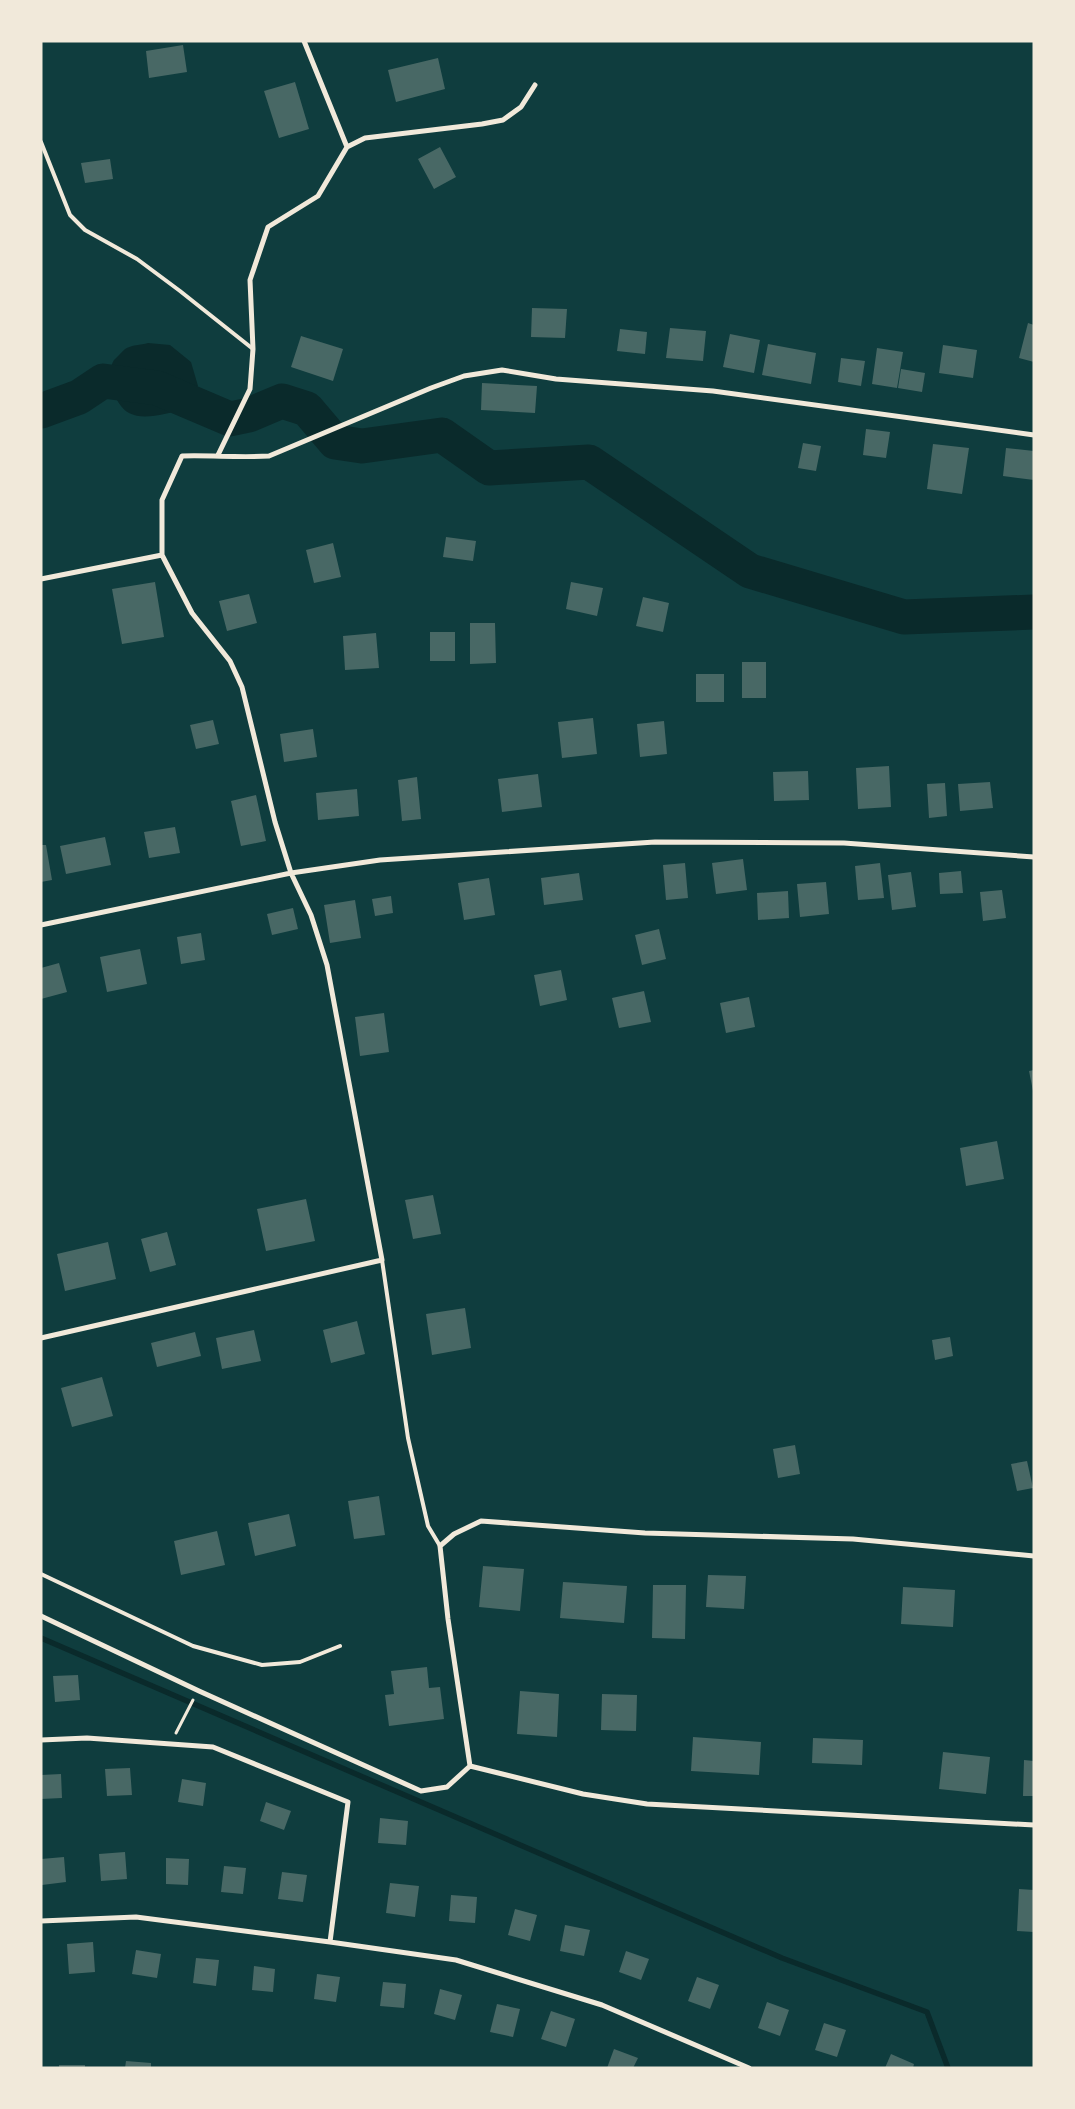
<svg xmlns="http://www.w3.org/2000/svg" width="1075" height="2109" font-family="'Fira Sans Condensed',sans-serif">
	<style>
		.water { fill: #0a2a2b }
		.lines { fill: none; stroke-linecap: round; stroke-linejoin: round }
		.stream { stroke: #0a2a2b; stroke-width: 5.5 }
		.river { stroke: #0a2a2b; stroke-width: 35 }
		.building { fill: #486865 }
		.path { stroke: #f1e9da; stroke-width: 3 }
		.service { stroke: #f1e9da; stroke-width: 4 }
		.minor { stroke: #f1e9da; stroke-width: 5 }
	</style>
	<rect width="100%" height="100%" fill="#0f3d3e"/>
	<!-- water -->
	<path class="water" d="M 148,343 L 170,345 L 191,362 L 198,386 L 182,410 C 167,413 144,421 129,413 C 114,405 105,374 114,360 C 117,357 122,352 125,349 C 131,345 141,345 148,343 Z"/>
	<g class="lines">
		<!-- stream -->
		<path class="stream" d="M 41,1638 L 782,1958 L 927,2012 L 948,2068"/>
		<!-- river -->
		<path class="river" d="M 41,411 L 79,397 L 103,381 L 157,388 L 230,419 L 249,415 L 282,401 L 307,409 L 335,442 L 362,446 L 442,435 L 489,468 L 589,462 L 750,571 L 904,617 L 1034,612"/>
	</g>
	<!-- building -->
	<path class="building" d="M 183,45 L 187,72 L 149,78 L 146,51 Z
		M 438,58 L 445,89 L 396,102 L 388,70 Z
		M 295,82 L 309,129 L 279,138 L 264,91 Z
		M 440,147 L 456,177 L 434,189 L 418,159 Z
		M 110,159 L 113,179 L 85,183 L 81,163 Z
		M 532,308 L 567,309 L 565,338 L 531,337 Z
		M 1028,323 L 1034,325 L 1034,362 L 1019,358 Z
		M 670,328 L 706,331 L 703,361 L 666,358 Z
		M 620,329 L 647,332 L 645,354 L 617,351 Z
		M 730,334 L 760,340 L 754,373 L 723,367 Z
		M 301,336 L 343,349 L 333,381 L 291,367 Z
		M 768,344 L 816,353 L 811,384 L 762,375 Z
		M 943,345 L 977,350 L 973,378 L 939,373 Z
		M 877,348 L 903,352 L 897,388 L 872,384 Z
		M 841,358 L 865,361 L 861,386 L 838,382 Z
		M 901,369 L 925,373 L 922,392 L 898,388 Z
		M 482,383 L 537,386 L 535,413 L 481,410 Z
		M 866,429 L 890,432 L 886,458 L 863,455 Z
		M 803,443 L 821,446 L 816,471 L 798,468 Z
		M 933,444 L 969,448 L 962,494 L 927,489 Z
		M 1006,448 L 1034,451 L 1034,480 L 1003,476 Z
		M 446,537 L 476,541 L 473,561 L 443,557 Z
		M 333,543 L 341,577 L 314,583 L 306,550 Z
		M 155,582 L 164,637 L 122,644 L 112,589 Z
		M 571,582 L 603,588 L 597,616 L 566,609 Z
		M 249,594 L 257,623 L 227,631 L 219,601 Z
		M 643,597 L 669,603 L 663,632 L 636,626 Z
		M 470,623 L 495,623 L 496,663 L 470,664 Z
		M 430,632 L 455,632 L 455,661 L 430,661 Z
		M 376,633 L 379,668 L 345,670 L 343,636 Z
		M 742,662 L 766,662 L 766,698 L 742,698 Z
		M 696,674 L 724,674 L 724,702 L 696,702 Z
		M 593,718 L 597,754 L 562,758 L 558,722 Z
		M 213,720 L 219,744 L 196,749 L 190,725 Z
		M 664,721 L 667,754 L 640,757 L 637,724 Z
		M 313,729 L 317,757 L 284,762 L 280,734 Z
		M 889,766 L 891,807 L 858,809 L 856,768 Z
		M 808,771 L 809,800 L 774,801 L 773,772 Z
		M 538,774 L 542,807 L 502,812 L 498,779 Z
		M 417,777 L 421,819 L 402,821 L 398,780 Z
		M 990,782 L 993,808 L 960,811 L 958,784 Z
		M 945,783 L 947,816 L 929,818 L 927,784 Z
		M 357,789 L 359,816 L 318,820 L 316,793 Z
		M 256,795 L 266,841 L 241,846 L 231,801 Z
		M 175,827 L 180,853 L 149,858 L 144,832 Z
		M 105,837 L 111,865 L 66,874 L 60,846 Z
		M 41,845 L 46,845 L 52,880 L 41,882 Z
		M 743,859 L 747,890 L 716,894 L 712,863 Z
		M 685,863 L 688,898 L 666,900 L 663,865 Z
		M 880,863 L 884,898 L 858,900 L 855,866 Z
		M 961,871 L 963,893 L 940,894 L 939,873 Z
		M 911,872 L 916,907 L 892,910 L 888,875 Z
		M 579,873 L 583,900 L 544,905 L 541,878 Z
		M 489,878 L 495,915 L 464,920 L 458,883 Z
		M 826,882 L 829,914 L 800,917 L 797,884 Z
		M 1002,890 L 1006,918 L 983,921 L 980,892 Z
		M 788,891 L 789,918 L 758,920 L 757,893 Z
		M 391,896 L 393,913 L 375,916 L 372,899 Z
		M 355,900 L 361,938 L 330,943 L 324,905 Z
		M 293,908 L 298,929 L 272,935 L 267,914 Z
		M 659,929 L 666,959 L 642,965 L 635,935 Z
		M 201,933 L 205,960 L 181,964 L 177,937 Z
		M 140,949 L 147,984 L 107,992 L 100,957 Z
		M 59,963 L 67,992 L 41,999 L 41,968 Z
		M 561,970 L 567,1000 L 540,1006 L 534,975 Z
		M 644,991 L 651,1022 L 619,1028 L 612,998 Z
		M 749,997 L 755,1027 L 726,1033 L 720,1003 Z
		M 384,1013 L 389,1052 L 360,1056 L 355,1017 Z
		M 1034,1070 L 1034,1091 L 1033,1091 L 1029,1071 Z
		M 997,1141 L 1004,1179 L 966,1186 L 960,1148 Z
		M 433,1195 L 441,1234 L 413,1239 L 405,1200 Z
		M 306,1199 L 315,1241 L 266,1251 L 257,1209 Z
		M 167,1232 L 176,1265 L 150,1272 L 141,1239 Z
		M 108,1242 L 116,1279 L 65,1291 L 57,1254 Z
		M 465,1308 L 471,1348 L 432,1355 L 426,1314 Z
		M 357,1321 L 365,1354 L 331,1363 L 323,1330 Z
		M 254,1330 L 261,1361 L 222,1369 L 216,1338 Z
		M 195,1332 L 201,1356 L 157,1367 L 151,1343 Z
		M 950,1337 L 953,1356 L 935,1360 L 932,1340 Z
		M 102,1377 L 113,1416 L 72,1427 L 61,1388 Z
		M 795,1445 L 800,1474 L 778,1478 L 773,1449 Z
		M 1027,1461 L 1033,1488 L 1017,1491 L 1011,1464 Z
		M 379,1496 L 385,1535 L 354,1539 L 348,1501 Z
		M 289,1514 L 296,1546 L 255,1556 L 248,1523 Z
		M 217,1531 L 225,1565 L 181,1575 L 174,1541 Z
		M 483,1566 L 524,1569 L 520,1611 L 479,1607 Z
		M 708,1575 L 746,1576 L 744,1609 L 706,1607 Z
		M 563,1582 L 627,1586 L 624,1623 L 560,1618 Z
		M 653,1585 L 686,1585 L 685,1639 L 652,1638 Z
		M 903,1587 L 955,1590 L 953,1627 L 901,1624 Z
		M 427,1667 L 429,1688 L 440,1687 L 444,1719 L 389,1726 L 385,1695 L 394,1694 L 391,1671 Z
		M 78,1675 L 80,1700 L 55,1702 L 53,1676 Z
		M 520,1691 L 559,1694 L 557,1737 L 517,1734 Z
		M 602,1694 L 637,1695 L 636,1731 L 601,1730 Z
		M 693,1737 L 761,1742 L 759,1775 L 691,1771 Z
		M 813,1738 L 863,1740 L 862,1765 L 812,1763 Z
		M 943,1752 L 990,1757 L 986,1794 L 939,1789 Z
		M 1024,1760 L 1034,1761 L 1034,1796 L 1023,1796 Z
		M 130,1768 L 132,1795 L 107,1796 L 105,1769 Z
		M 61,1774 L 62,1798 L 41,1799 L 41,1775 Z
		M 182,1779 L 206,1783 L 203,1806 L 178,1802 Z
		M 266,1802 L 291,1811 L 284,1830 L 260,1821 Z
		M 380,1818 L 408,1821 L 406,1845 L 378,1843 Z
		M 125,1852 L 127,1879 L 101,1881 L 99,1854 Z
		M 64,1857 L 66,1882 L 42,1885 L 41,1859 Z
		M 166,1858 L 189,1859 L 188,1885 L 166,1884 Z
		M 224,1866 L 246,1868 L 243,1894 L 221,1892 Z
		M 282,1872 L 307,1875 L 303,1902 L 278,1899 Z
		M 390,1883 L 419,1886 L 415,1917 L 386,1913 Z
		M 1019,1889 L 1034,1890 L 1034,1932 L 1017,1931 Z
		M 451,1895 L 477,1897 L 475,1923 L 449,1921 Z
		M 515,1909 L 537,1915 L 530,1941 L 508,1935 Z
		M 565,1925 L 590,1930 L 584,1956 L 560,1951 Z
		M 93,1942 L 95,1972 L 69,1974 L 67,1944 Z
		M 136,1950 L 161,1954 L 157,1978 L 132,1974 Z
		M 626,1951 L 649,1959 L 641,1980 L 619,1972 Z
		M 196,1958 L 219,1960 L 216,1986 L 193,1983 Z
		M 254,1966 L 275,1969 L 273,1992 L 252,1990 Z
		M 317,1974 L 340,1977 L 336,2002 L 314,1999 Z
		M 697,1977 L 719,1985 L 710,2009 L 688,2001 Z
		M 383,1982 L 406,1984 L 404,2008 L 380,2006 Z
		M 440,1989 L 462,1995 L 455,2020 L 434,2014 Z
		M 767,2002 L 789,2010 L 780,2036 L 758,2028 Z
		M 497,2004 L 520,2009 L 513,2037 L 490,2032 Z
		M 551,2011 L 575,2019 L 566,2047 L 541,2039 Z
		M 824,2023 L 846,2030 L 837,2057 L 815,2050 Z
		M 614,2049 L 638,2058 L 633,2068 L 607,2068 Z
		M 891,2054 L 914,2064 L 913,2068 L 885,2068 Z
		M 126,2061 L 151,2063 L 151,2068 L 125,2068 Z
		M 59,2065 L 85,2065 L 85,2068 L 59,2068 Z"/>
	<g class="lines">
		<!-- path -->
		<path class="path" d="M 176,1733 L 193,1700"/>
		<!-- service -->
		<path class="service" d="M 41,142 L 70,215 L 85,230 L 137,259 L 180,291 L 253,349
			M 382,1260 L 408,1438 L 428,1526 L 440,1546
			M 41,1574 L 193,1646 L 262,1665 L 300,1662 L 340,1646"/>
		<!-- minor -->
		<path class="minor" d="M 304,41 L 347,147
			M 218,455 L 250,389 L 253,349 L 250,280 L 268,227 L 318,196 L 347,147 L 365,138 L 482,124 L 503,120 L 521,107 L 535,85
			M 41,579 L 162,555
			M 41,925 L 291,873 L 380,860 L 655,842 L 844,843 L 1034,857
			M 41,1338 L 382,1260 L 327,965 L 311,915 L 291,873 L 275,822 L 242,687 L 230,661 L 192,613 L 162,555 L 162,500 L 182,456 C 211,455 240,458 269,456 L 431,388 L 464,376 L 502,370 L 556,379 L 713,391 L 1034,435
			M 1034,1556 L 853,1539 L 645,1533 L 481,1521 L 454,1534 L 440,1546 L 448,1619 L 470,1766 L 583,1794 L 647,1804 L 1034,1825
			M 41,1616 L 199,1691 L 421,1791 L 447,1787 L 470,1766
			M 41,1740 L 87,1738 L 213,1747 L 348,1802 L 330,1942
			M 41,1921 L 136,1917 L 330,1942 L 456,1960 L 602,2005 L 749,2068"/>
	</g>
	<!-- border -->
	<rect width="1075" height="2109" fill="none" stroke="#f1e9da" stroke-width="85"/>
</svg>
